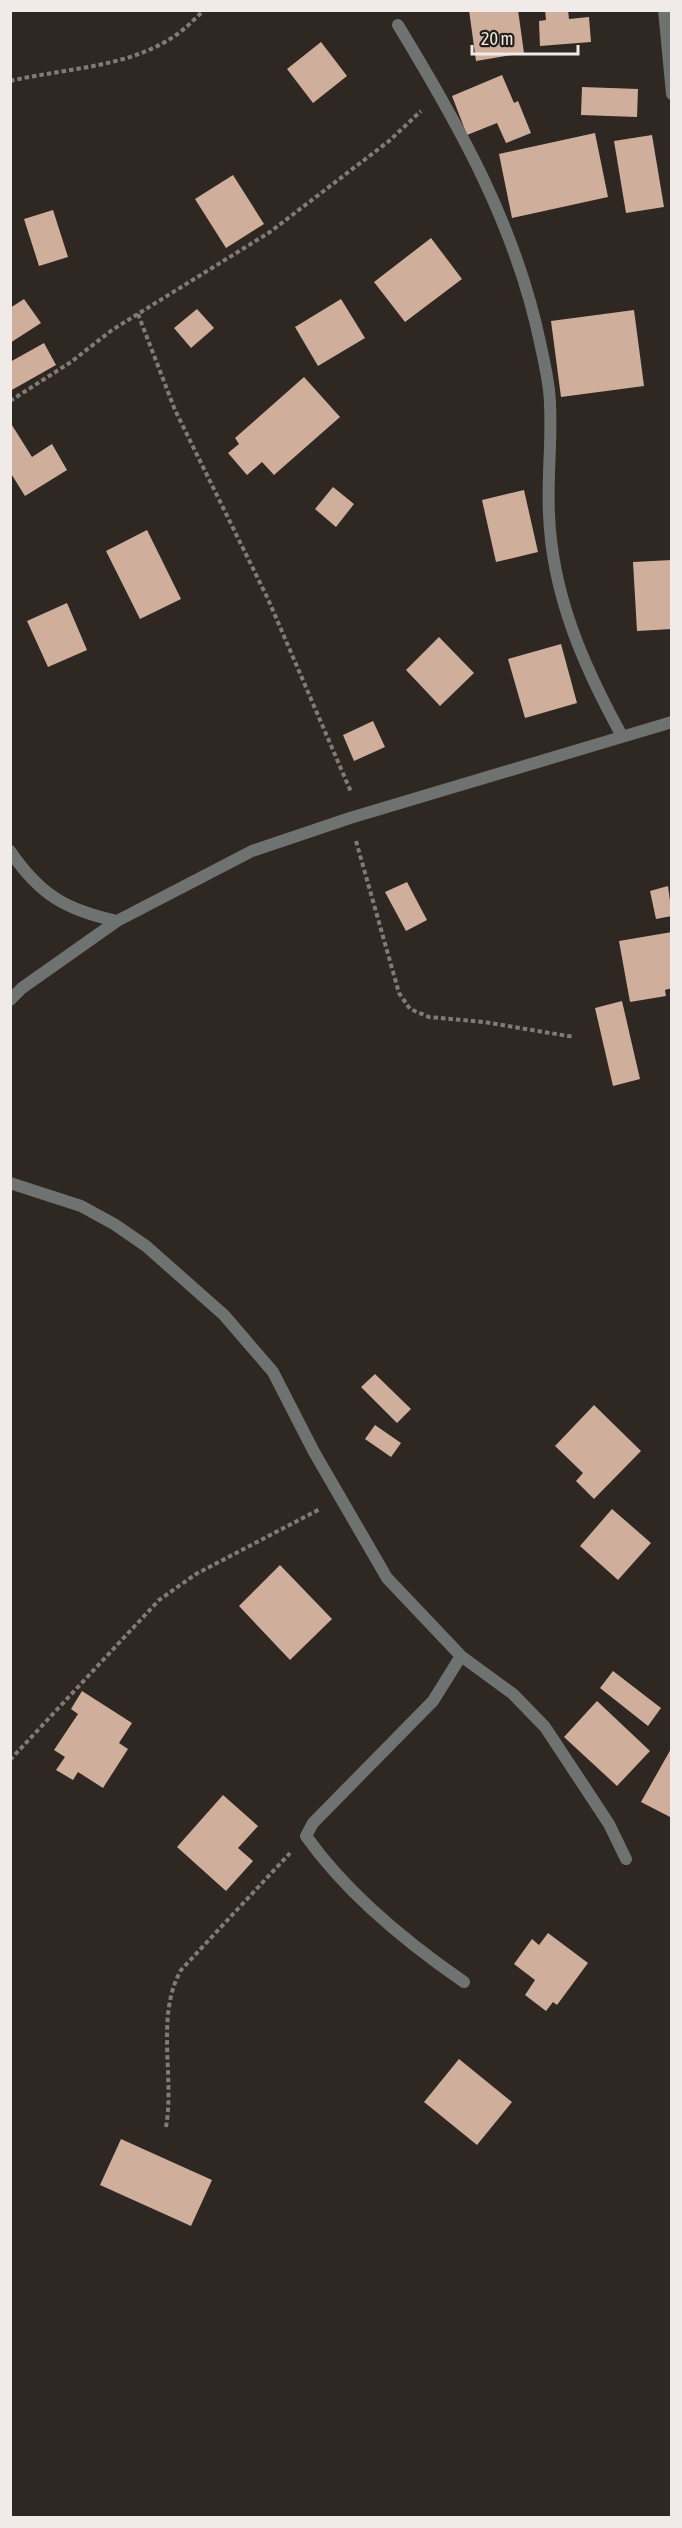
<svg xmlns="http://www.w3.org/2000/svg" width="682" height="2528" font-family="'Asap Condensed',sans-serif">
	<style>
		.building { fill: #cfaf9c }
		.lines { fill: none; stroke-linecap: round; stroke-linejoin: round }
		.path { stroke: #817a76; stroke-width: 4; stroke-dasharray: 4.5 3; stroke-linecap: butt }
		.street { stroke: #6e7371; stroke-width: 12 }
	</style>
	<rect width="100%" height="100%" fill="#2f2722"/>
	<!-- building -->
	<path class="building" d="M 469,10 L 518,10 L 524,53 L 476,61 Z
		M 545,10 L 568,10 L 569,19 L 589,17 L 591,42 L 540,46 L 539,21 L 546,20 Z
		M 321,42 L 347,76 L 313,103 L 287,69 Z
		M 502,75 L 514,103 L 518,101 L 531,133 L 506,143 L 497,123 L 467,135 L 452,96 Z
		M 582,87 L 638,89 L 637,117 L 581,115 Z
		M 595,133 L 608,197 L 512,218 L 499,154 Z
		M 652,135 L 664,207 L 626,213 L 614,141 Z
		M 233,175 L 264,224 L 226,248 L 195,199 Z
		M 53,210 L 68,257 L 39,266 L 24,219 Z
		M 431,238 L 462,279 L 405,322 L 374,282 Z
		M 24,299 L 41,323 L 10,343 L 10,308 Z
		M 341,299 L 365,338 L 318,366 L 295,327 Z
		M 197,309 L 214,328 L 191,348 L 174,328 Z
		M 634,310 L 644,386 L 561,397 L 551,321 Z
		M 44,343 L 56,365 L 10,391 L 10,362 Z
		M 304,377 L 340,417 L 274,475 L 262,462 L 247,475 L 228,453 L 239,444 L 235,438 Z
		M 10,422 L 32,457 L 52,444 L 67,470 L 25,496 L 10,472 Z
		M 333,487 L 354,504 L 336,527 L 315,509 Z
		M 524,490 L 538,552 L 496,562 L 482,500 Z
		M 147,530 L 181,599 L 140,619 L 106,551 Z
		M 672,560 L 672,629 L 637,631 L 633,562 Z
		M 67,603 L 87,650 L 48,667 L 27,621 Z
		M 439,637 L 474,673 L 440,706 L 406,670 Z
		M 561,644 L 577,703 L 525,718 L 508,659 Z
		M 373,721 L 385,747 L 354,761 L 343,735 Z
		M 407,882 L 427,920 L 406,931 L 385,892 Z
		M 668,886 L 672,916 L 656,919 L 650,891 Z
		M 672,932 L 672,988 L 665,990 L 666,996 L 630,1002 L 619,941 Z
		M 622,1001 L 640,1079 L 613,1086 L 595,1008 Z
		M 375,1374 L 411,1409 L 397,1423 L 361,1387 Z
		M 594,1405 L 641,1451 L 594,1499 L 576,1481 L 583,1473 L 555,1446 Z
		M 375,1425 L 401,1443 L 391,1457 L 365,1439 Z
		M 612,1509 L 651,1543 L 618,1580 L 580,1546 Z
		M 280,1565 L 332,1619 L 290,1660 L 239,1606 Z
		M 613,1671 L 661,1708 L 648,1726 L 600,1688 Z
		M 82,1691 L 132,1723 L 119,1743 L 128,1749 L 103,1788 L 78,1772 L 73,1780 L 56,1770 L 65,1757 L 54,1750 L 78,1714 L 71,1709 Z
		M 597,1701 L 650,1751 L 617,1786 L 564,1737 Z
		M 672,1747 L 672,1818 L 641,1802 Z
		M 223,1795 L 258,1826 L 238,1848 L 253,1861 L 226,1891 L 177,1847 Z
		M 548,1933 L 588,1963 L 557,2005 L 553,2002 L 546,2011 L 525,1995 L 535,1980 L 514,1964 L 532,1939 L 539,1945 Z
		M 459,2059 L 512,2102 L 477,2145 L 424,2102 Z
		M 121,2139 L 212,2180 L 191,2226 L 100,2185 Z"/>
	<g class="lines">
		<!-- path -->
		<path class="path" d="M 10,81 C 65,68 129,68 176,35 C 186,28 195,19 204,10
			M 138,314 L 175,410 L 268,599 L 351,792
			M 10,401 L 71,362 L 112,330 L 270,232 L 389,141 L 421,111
			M 356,841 L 399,993 L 410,1009 L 429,1017 L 484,1022 L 574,1037
			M 10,1760 L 159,1600 L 196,1574 L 320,1509
			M 166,2127 C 175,2077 155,2016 181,1970 L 290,1853"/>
		<!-- street -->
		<path class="street" d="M 664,10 L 672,94
			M 398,25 C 460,127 517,228 541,347 C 545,366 550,386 550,405 C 552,442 547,478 549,514 C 552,595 584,667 622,736
			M 10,851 C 40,895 66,910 117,921
			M 10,1000 L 22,988 L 117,921 L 252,851 L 350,818 L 672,722
			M 10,1183 L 81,1206 L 114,1224 L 146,1246 L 224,1315 L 273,1372 L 314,1452 L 387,1578 L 461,1656 L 513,1694 L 545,1727 L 609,1824 L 626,1859
			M 461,1656 L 433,1701 L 313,1823 L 306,1836 C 347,1894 406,1942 464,1982"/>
	</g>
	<!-- border -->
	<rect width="682" height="2528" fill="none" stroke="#f0ebe8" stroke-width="24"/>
	<!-- scale -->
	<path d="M472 45v9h106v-9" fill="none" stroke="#f0ebe8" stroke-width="3"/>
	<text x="481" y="45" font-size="18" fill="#f0ebe8" stroke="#251e19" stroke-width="4.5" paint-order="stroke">20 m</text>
</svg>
